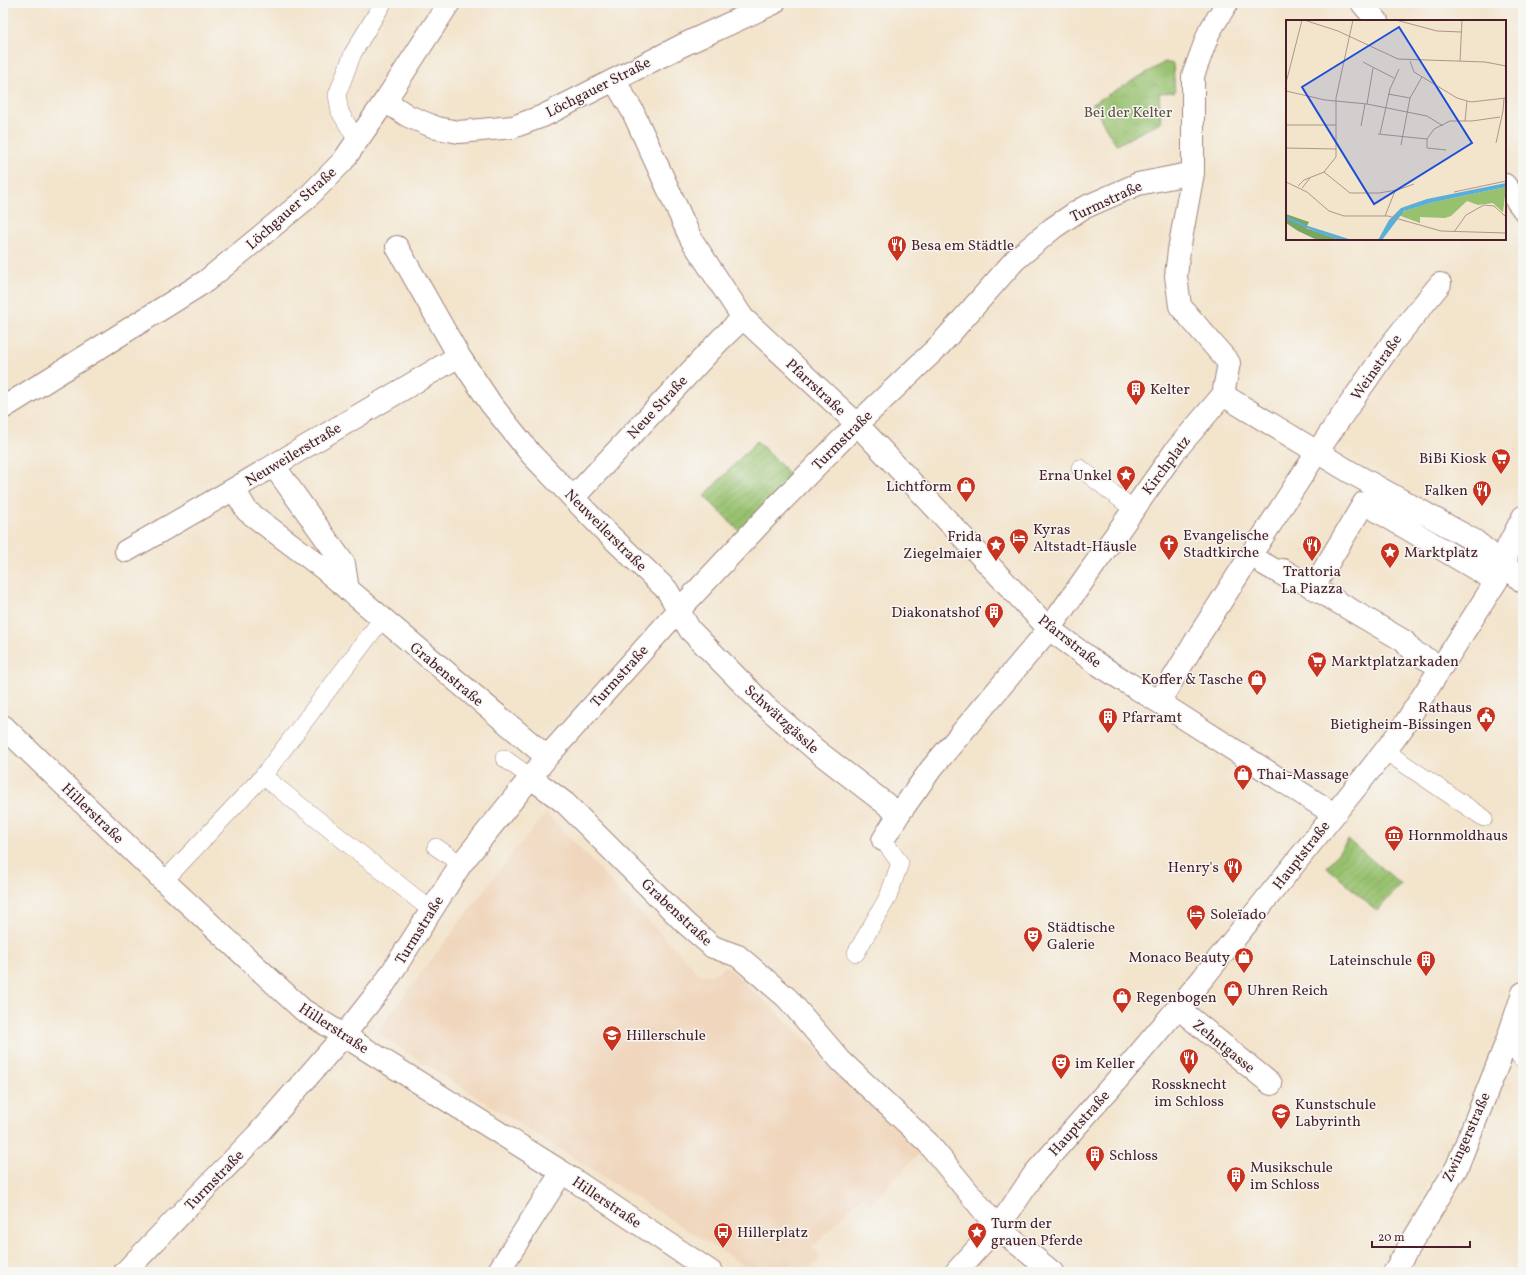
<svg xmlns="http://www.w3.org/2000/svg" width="1526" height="1275" font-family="Vollkorn,serif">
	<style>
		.built { fill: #f0d6bc }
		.park { fill: url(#park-crowns); stroke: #70704c }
		.garden { fill: url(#garden-furrows); stroke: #70704c }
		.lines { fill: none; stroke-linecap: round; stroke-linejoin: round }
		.service-casing { stroke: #9e827c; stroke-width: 18 }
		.pedestrian-casing { stroke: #9e827c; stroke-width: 24 }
		.minor-casing { stroke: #9e827c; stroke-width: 24 }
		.tertiary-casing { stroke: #9e827c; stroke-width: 24 }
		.secondary-casing { stroke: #9e827c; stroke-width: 24 }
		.service { stroke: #fff; stroke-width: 17 }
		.pedestrian { stroke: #fff; stroke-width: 22 }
		.minor { stroke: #fff; stroke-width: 22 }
		.tertiary { stroke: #fff; stroke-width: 22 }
		.secondary { stroke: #fff; stroke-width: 22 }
		.labels { text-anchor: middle; stroke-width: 3; stroke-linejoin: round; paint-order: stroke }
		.street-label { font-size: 15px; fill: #4a1f2b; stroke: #f6f6f2 }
		.park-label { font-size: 15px; fill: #61503f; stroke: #f6f6f2 }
		.poi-label { font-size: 15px; fill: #4a1f2b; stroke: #f6f6f2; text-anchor: start }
		.inset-road { fill: none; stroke: #af958c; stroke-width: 1 }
		.view { fill: #1d4ed8; fill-opacity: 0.15; stroke: #1d4ed8; stroke-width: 2 }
		.inset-edge { fill: none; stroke: #4a1f2b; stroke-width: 2 }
	</style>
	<defs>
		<pattern id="park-crowns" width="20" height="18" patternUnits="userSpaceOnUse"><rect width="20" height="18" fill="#97c16e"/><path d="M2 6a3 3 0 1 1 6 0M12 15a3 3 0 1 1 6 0" fill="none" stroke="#84a55f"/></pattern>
		<pattern id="garden-furrows" width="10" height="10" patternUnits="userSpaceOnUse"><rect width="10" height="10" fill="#97c16e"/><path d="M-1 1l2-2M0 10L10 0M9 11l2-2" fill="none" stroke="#84a55f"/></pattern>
	</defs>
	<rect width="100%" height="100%" fill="#f6f6f2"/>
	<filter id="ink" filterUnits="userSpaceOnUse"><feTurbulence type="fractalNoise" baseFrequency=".025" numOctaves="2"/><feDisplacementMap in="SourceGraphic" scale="8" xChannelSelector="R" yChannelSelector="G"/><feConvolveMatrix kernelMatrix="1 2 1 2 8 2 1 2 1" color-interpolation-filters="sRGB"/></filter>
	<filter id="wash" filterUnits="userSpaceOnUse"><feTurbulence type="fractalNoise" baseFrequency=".012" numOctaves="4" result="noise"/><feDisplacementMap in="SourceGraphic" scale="16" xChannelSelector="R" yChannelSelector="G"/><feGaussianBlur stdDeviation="0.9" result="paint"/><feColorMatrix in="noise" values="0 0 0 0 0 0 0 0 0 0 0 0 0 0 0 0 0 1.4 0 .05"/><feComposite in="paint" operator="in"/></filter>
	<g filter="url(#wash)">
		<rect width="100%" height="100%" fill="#f3e4cc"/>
		<!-- built -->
		<path class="built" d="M 546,813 L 699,974 L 711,975 L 727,966 L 923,1149 L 870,1205 L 862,1196 L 813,1247 L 821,1257 L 808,1272 L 754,1272 L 376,1033 L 508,859 Z"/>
		<!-- park -->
		<path class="park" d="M 1165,62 L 1173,64 L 1175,92 L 1159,93 L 1161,122 L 1116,145 L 1092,104 Z"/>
		<!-- garden -->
		<path class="garden" d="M 757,441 L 793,477 L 740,532 L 704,496 Z
			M 1348,840 L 1401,884 L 1377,911 L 1327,867 Z"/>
	</g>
	<g filter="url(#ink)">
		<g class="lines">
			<!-- service casing -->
			<g class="service-casing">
				<path id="service" d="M 357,141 L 340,112 L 337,95 L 353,53 L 383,3
					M 1080,468 L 1133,509
					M 1385,751 L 1484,818
					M 504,758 L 530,777
					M 263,776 L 431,910
					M 436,847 L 461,864
					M 164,881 L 263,776 L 382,619
					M 856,953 L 888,897 L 900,863 L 883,840
					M 1507,1041 L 1523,1060"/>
			</g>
			<!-- pedestrian casing -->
			<g class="pedestrian-casing">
				<path id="pedestrian" d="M 1362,3 L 1377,21
					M 1505,185 L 1523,209
					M 1264,564 L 1294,581
					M 1283,570 L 1404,641 L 1412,651 L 1441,667
					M 1313,588 L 1364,503 L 1496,581
					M 1126,682 L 1159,702 L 1334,814
					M 1159,702 L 1200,634 L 1317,452 L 1352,473 L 1475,541 L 1506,566 L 1523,582
					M 713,947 L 738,956 L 787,998 L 841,1061 L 928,1143 L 997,1227 L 1052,1272
					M 1178,1008 L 1271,1084
					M 956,1272 L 997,1227 L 1010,1210 L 1035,1173 L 1117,1080 L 1203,978 L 1385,751 L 1401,730 L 1506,566 L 1508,546 L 1523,517"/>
			</g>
			<!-- minor casing -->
			<g class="minor-casing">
				<path id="minor" d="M 614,80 L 632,110 L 691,239 L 743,318 L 857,424 L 1049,629 L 1096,663 L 1126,682
					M 385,101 L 408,116 L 437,128 L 459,132 L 513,127 L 543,116 L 685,44 L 774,3
					M 397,247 L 459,356 L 491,404 L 531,454 L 602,528 L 667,590 L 690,630 L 764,705 L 817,751 L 899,814
					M 1223,395 L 1317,452 L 1392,343 L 1440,284
					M 274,466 L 344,564 L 348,590
					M 234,489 L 247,511 L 324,569 L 547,757
					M 573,498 L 720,340 L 743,318
					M 126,551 L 234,489 L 459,356
					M 530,777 L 565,803 L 684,922 L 713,947
					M 883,840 L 899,814 L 931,769 L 1049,629 L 1175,451 L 1223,395 L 1229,363 L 1180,306 L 1176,276 L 1179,250 L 1193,173 L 1193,76 L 1209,32 L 1227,3
					M 125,1272 L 257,1135 L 344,1035 L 385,983 L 461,864 L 547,757 L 678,611 L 769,514 L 857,424 L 940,345 L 1015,260 L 1053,228 L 1081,209 L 1138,184 L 1193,173
					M 498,1272 L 562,1172
					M 1394,1272 L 1457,1167 L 1507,1041 L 1523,993"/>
			</g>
			<!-- tertiary casing -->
			<g class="tertiary-casing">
				<path id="tertiary" d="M 3,726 L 164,881 L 303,1010 L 562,1172 L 711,1272"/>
			</g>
			<!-- secondary casing -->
			<g class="secondary-casing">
				<path id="secondary" d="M 3,408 L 206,281 L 306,199 L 343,161 L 385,101 L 449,3"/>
			</g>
			<!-- service -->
			<use href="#service" class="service"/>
			<!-- pedestrian -->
			<use href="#pedestrian" class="pedestrian"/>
			<!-- minor -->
			<use href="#minor" class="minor"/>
			<!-- tertiary -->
			<use href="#tertiary" class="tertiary"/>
			<!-- secondary -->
			<use href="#secondary" class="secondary"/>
		</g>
	</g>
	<!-- icons -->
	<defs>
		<g id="restaurant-pin" transform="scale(1)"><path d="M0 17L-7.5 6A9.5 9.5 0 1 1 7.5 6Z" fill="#c8321e" stroke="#f6f6f2"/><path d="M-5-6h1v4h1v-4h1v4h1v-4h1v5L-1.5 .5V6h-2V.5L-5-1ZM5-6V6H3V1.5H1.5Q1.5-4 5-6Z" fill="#fff"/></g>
		<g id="building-pin" transform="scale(1)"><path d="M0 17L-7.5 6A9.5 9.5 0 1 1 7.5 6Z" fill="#c8321e" stroke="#f6f6f2"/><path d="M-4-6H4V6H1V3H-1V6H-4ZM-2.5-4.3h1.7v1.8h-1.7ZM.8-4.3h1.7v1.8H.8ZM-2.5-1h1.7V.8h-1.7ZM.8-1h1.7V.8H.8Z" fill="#fff"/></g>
		<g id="supermarket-pin" transform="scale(1)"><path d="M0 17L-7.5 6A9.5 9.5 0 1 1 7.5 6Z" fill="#c8321e" stroke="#f6f6f2"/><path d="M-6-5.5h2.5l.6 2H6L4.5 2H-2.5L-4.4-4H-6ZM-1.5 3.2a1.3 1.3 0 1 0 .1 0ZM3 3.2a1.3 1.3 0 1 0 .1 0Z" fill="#fff"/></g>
		<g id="sight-pin" transform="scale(1)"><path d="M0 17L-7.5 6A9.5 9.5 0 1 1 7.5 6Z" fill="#c8321e" stroke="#f6f6f2"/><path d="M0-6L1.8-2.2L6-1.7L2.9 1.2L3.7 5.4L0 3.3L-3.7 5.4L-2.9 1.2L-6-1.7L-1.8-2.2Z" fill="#fff"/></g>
		<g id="shop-pin" transform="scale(1)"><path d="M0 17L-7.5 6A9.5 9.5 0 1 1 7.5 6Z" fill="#c8321e" stroke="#f6f6f2"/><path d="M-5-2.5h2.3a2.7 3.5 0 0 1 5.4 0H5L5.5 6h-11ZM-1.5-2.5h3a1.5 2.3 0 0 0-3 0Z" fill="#fff"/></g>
		<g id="hotel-pin" transform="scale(1)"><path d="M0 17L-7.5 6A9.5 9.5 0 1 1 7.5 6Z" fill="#c8321e" stroke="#f6f6f2"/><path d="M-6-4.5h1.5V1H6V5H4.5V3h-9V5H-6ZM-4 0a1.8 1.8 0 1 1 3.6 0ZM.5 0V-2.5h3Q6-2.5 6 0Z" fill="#fff"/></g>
		<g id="church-pin" transform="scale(1)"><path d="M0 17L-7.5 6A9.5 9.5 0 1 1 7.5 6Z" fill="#c8321e" stroke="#f6f6f2"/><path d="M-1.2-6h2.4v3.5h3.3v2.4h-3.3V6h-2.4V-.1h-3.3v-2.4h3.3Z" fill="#fff"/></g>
		<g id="civic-pin" transform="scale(1)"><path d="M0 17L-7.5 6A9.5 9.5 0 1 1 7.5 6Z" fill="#c8321e" stroke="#f6f6f2"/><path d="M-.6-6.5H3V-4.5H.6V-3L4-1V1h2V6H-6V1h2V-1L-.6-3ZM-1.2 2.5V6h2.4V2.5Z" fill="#fff"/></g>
		<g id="museum-pin" transform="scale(1)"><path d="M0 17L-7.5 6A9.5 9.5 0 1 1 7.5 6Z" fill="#c8321e" stroke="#f6f6f2"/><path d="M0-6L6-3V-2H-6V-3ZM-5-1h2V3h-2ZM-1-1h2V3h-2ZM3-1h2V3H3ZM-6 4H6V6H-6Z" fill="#fff"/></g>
		<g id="theatre-pin" transform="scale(1)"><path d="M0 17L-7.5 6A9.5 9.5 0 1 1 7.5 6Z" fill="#c8321e" stroke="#f6f6f2"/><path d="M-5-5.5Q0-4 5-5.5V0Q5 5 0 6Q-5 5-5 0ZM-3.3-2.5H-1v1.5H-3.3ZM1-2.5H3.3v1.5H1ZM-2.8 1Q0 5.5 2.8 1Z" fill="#fff"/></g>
		<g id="school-pin" transform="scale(1)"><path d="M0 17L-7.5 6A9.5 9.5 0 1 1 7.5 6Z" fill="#c8321e" stroke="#f6f6f2"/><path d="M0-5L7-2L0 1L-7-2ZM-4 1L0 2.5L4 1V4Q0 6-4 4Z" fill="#fff"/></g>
		<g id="bus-pin" transform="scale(1)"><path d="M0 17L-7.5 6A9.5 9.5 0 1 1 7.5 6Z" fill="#c8321e" stroke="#f6f6f2"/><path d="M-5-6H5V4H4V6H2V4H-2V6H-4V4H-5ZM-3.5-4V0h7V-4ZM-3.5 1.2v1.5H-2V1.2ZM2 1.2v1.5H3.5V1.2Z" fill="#fff"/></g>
	</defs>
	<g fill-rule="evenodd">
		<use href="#restaurant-pin" x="897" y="245"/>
		<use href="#building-pin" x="1136" y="389"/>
		<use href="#supermarket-pin" x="1501" y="458"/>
		<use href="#sight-pin" x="1126" y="475"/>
		<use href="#shop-pin" x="966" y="486"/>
		<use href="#restaurant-pin" x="1482" y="490"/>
		<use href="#hotel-pin" x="1019" y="538"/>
		<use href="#church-pin" x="1169" y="544"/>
		<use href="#sight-pin" x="996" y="545"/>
		<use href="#restaurant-pin" x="1312" y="545"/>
		<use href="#sight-pin" x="1390" y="552"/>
		<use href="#building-pin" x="994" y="612"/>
		<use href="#supermarket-pin" x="1317" y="661"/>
		<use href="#shop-pin" x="1257" y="679"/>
		<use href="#civic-pin" x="1486" y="716"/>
		<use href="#building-pin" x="1108" y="717"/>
		<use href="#shop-pin" x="1243" y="774"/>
		<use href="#museum-pin" x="1394" y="835"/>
		<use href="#restaurant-pin" x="1233" y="867"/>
		<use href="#hotel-pin" x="1196" y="914"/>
		<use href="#theatre-pin" x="1033" y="936"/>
		<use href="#shop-pin" x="1244" y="957"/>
		<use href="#building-pin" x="1426" y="960"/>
		<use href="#shop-pin" x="1233" y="990"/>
		<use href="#shop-pin" x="1122" y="997"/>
		<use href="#school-pin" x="612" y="1035"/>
		<use href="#restaurant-pin" x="1189" y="1058"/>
		<use href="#theatre-pin" x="1061" y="1063"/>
		<use href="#school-pin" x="1281" y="1113"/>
		<use href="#building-pin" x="1095" y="1155"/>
		<use href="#building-pin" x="1236" y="1176"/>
		<use href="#bus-pin" x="723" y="1232"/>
		<use href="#sight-pin" x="977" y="1232"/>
	</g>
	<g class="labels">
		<!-- street labels -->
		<g class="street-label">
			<text transform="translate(598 87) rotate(-27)" y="5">Löchgauer Straße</text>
			<text transform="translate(1106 201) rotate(-25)" y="5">Turmstraße</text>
			<text transform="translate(291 208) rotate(-42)" y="5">Löchgauer Straße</text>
			<text transform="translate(1376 367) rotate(-55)" y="5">Weinstraße</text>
			<text transform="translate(816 387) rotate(43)" y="5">Pfarrstraße</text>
			<text transform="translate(657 407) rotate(-47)" y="5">Neue Straße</text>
			<text transform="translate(842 440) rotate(-45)" y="5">Turmstraße</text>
			<text transform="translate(293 454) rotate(-31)" y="5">Neuweilerstraße</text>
			<text transform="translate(1166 465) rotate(-53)" y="5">Kirchplatz</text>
			<text transform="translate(606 530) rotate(45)" y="5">Neuweilerstraße</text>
			<text transform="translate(1070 641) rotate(38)" y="5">Pfarrstraße</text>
			<text transform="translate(447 674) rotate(40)" y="5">Grabenstraße</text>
			<text transform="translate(619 676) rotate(-48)" y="5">Turmstraße</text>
			<text transform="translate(782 719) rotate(42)" y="5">Schwätzgässle</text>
			<text transform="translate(93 813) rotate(44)" y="5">Hillerstraße</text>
			<text transform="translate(1301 855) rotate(-52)" y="5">Hauptstraße</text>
			<text transform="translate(677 912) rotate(43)" y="5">Grabenstraße</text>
			<text transform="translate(419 930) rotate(-58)" y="5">Turmstraße</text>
			<text transform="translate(334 1028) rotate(33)" y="5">Hillerstraße</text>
			<text transform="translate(1224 1046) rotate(39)" y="5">Zehntgasse</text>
			<text transform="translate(1079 1123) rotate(-48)" y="5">Hauptstraße</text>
			<text transform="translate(1466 1137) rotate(-66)" y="5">Zwingerstraße</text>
			<text transform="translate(214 1180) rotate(-46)" y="5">Turmstraße</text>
			<text transform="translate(607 1202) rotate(34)" y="5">Hillerstraße</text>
		</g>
		<!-- park labels -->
		<g class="park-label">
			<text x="1128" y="117">Bei der Kelter</text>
		</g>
		<!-- poi labels -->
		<g class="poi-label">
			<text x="911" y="250">Besa em Städtle</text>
			<text x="1150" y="394">Kelter</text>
			<text x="1487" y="463" text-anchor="end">BiBi Kiosk</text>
			<text x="1112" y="480" text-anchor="end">Erna Unkel</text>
			<text x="952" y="491" text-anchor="end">Lichtform</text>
			<text x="1468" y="495" text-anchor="end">Falken</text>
			<text x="1033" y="534">Kyras<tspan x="1033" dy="17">Altstadt-Häusle</tspan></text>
			<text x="1183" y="540">Evangelische<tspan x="1183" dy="17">Stadtkirche</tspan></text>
			<text x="982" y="541" text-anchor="end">Frida<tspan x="982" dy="17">Ziegelmaier</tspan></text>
			<text x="1404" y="557">Marktplatz</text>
			<text x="1312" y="576" text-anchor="middle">Trattoria<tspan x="1312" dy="17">La Piazza</tspan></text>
			<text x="980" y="617" text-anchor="end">Diakonatshof</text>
			<text x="1331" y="666">Marktplatzarkaden</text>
			<text x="1243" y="684" text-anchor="end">Koffer &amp; Tasche</text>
			<text x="1472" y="712" text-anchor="end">Rathaus<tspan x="1472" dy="17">Bietigheim-Bissingen</tspan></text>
			<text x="1122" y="722">Pfarramt</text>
			<text x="1257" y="779">Thai-Massage</text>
			<text x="1408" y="840">Hornmoldhaus</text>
			<text x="1219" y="872" text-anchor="end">Henry's</text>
			<text x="1210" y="919">Soleïado</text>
			<text x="1047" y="932">Städtische<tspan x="1047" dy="17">Galerie</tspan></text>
			<text x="1230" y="962" text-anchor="end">Monaco Beauty</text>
			<text x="1412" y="965" text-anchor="end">Lateinschule</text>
			<text x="1247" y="995">Uhren Reich</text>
			<text x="1136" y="1002">Regenbogen</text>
			<text x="626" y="1040">Hillerschule</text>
			<text x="1075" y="1068">im Keller</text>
			<text x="1189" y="1089" text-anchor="middle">Rossknecht<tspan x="1189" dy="17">im Schloss</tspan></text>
			<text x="1295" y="1109">Kunstschule<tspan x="1295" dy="17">Labyrinth</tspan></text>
			<text x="1109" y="1160">Schloss</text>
			<text x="1250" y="1172">Musikschule<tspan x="1250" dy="17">im Schloss</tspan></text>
			<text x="991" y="1228">Turm der<tspan x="991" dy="17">grauen Pferde</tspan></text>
			<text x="737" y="1237">Hillerplatz</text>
		</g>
	</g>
	<!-- overview -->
	<g transform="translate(1286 20)">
		<rect width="220" height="220" fill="#f3e4cc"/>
		<path d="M 0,194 L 23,202 L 20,208 L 54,220 L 31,220 L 12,211 L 0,203 Z" fill="#79a761"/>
		<path d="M 220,167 L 217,192 L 207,183 L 192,185 L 181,181 L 165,196 L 159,198 L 134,197 L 134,203 L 112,195 L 121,190 L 148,182 Z" fill="#97c16e"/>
		<path d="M 212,172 L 213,177 L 217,177 L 217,192 L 207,183 L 188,183 L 187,179 Z" fill="#97c16e"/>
		<path d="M 220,163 L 220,167 L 148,182 L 118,191 L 96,220 L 92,220 L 103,200 L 115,188 L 141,179 ZM 0,196 L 22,206 L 66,220 L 54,220 L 33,213 L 0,199 Z" fill="#5aafd6"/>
		<path class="inset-road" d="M 18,0 L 52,11 L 112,39 L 199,42 L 220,46M 110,0 L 151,11 L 175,12M 124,41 L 128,52 L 171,78 L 185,82 L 220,78M 174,41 L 176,0M 77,42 L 108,58M 0,63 L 16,0M 0,71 L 39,80 L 81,84 L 141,96 L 157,106M 102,74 L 124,78M 81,84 L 87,48M 179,101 L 181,81M 0,105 L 50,105M 75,106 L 79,84M 92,114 L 141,119M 94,114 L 104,69 L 113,49M 141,119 L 148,109 L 164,101 L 186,101 L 214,97M 141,119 L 141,128 L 160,130M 210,123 L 217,91 L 218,78M 115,125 L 124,78 L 136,57M 0,128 L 50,129M 38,152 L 64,173 L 93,173 L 111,170M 0,162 L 21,172 L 43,191 L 58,196 L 102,196 L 155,211 L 220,213M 12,166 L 18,160 L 38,152 L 50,137 L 50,78 L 67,0M 16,168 L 24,158M 168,172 L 220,161M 99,196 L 109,171 L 128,164M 168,212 L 180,195 L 198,185 L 208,186 L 220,197"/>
		<path class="view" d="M 113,7 L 186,123 L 88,184 L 16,67 Z"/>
		<rect width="220" height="220" class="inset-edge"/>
	</g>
	<!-- margin -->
	<rect width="1526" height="1275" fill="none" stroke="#f6f6f2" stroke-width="16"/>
	<!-- scale -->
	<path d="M1372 1241v6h98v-6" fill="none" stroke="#4a1f2b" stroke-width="2"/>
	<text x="1378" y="1241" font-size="12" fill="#4a1f2b" stroke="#f6f6f2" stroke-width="3" paint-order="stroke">20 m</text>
</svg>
